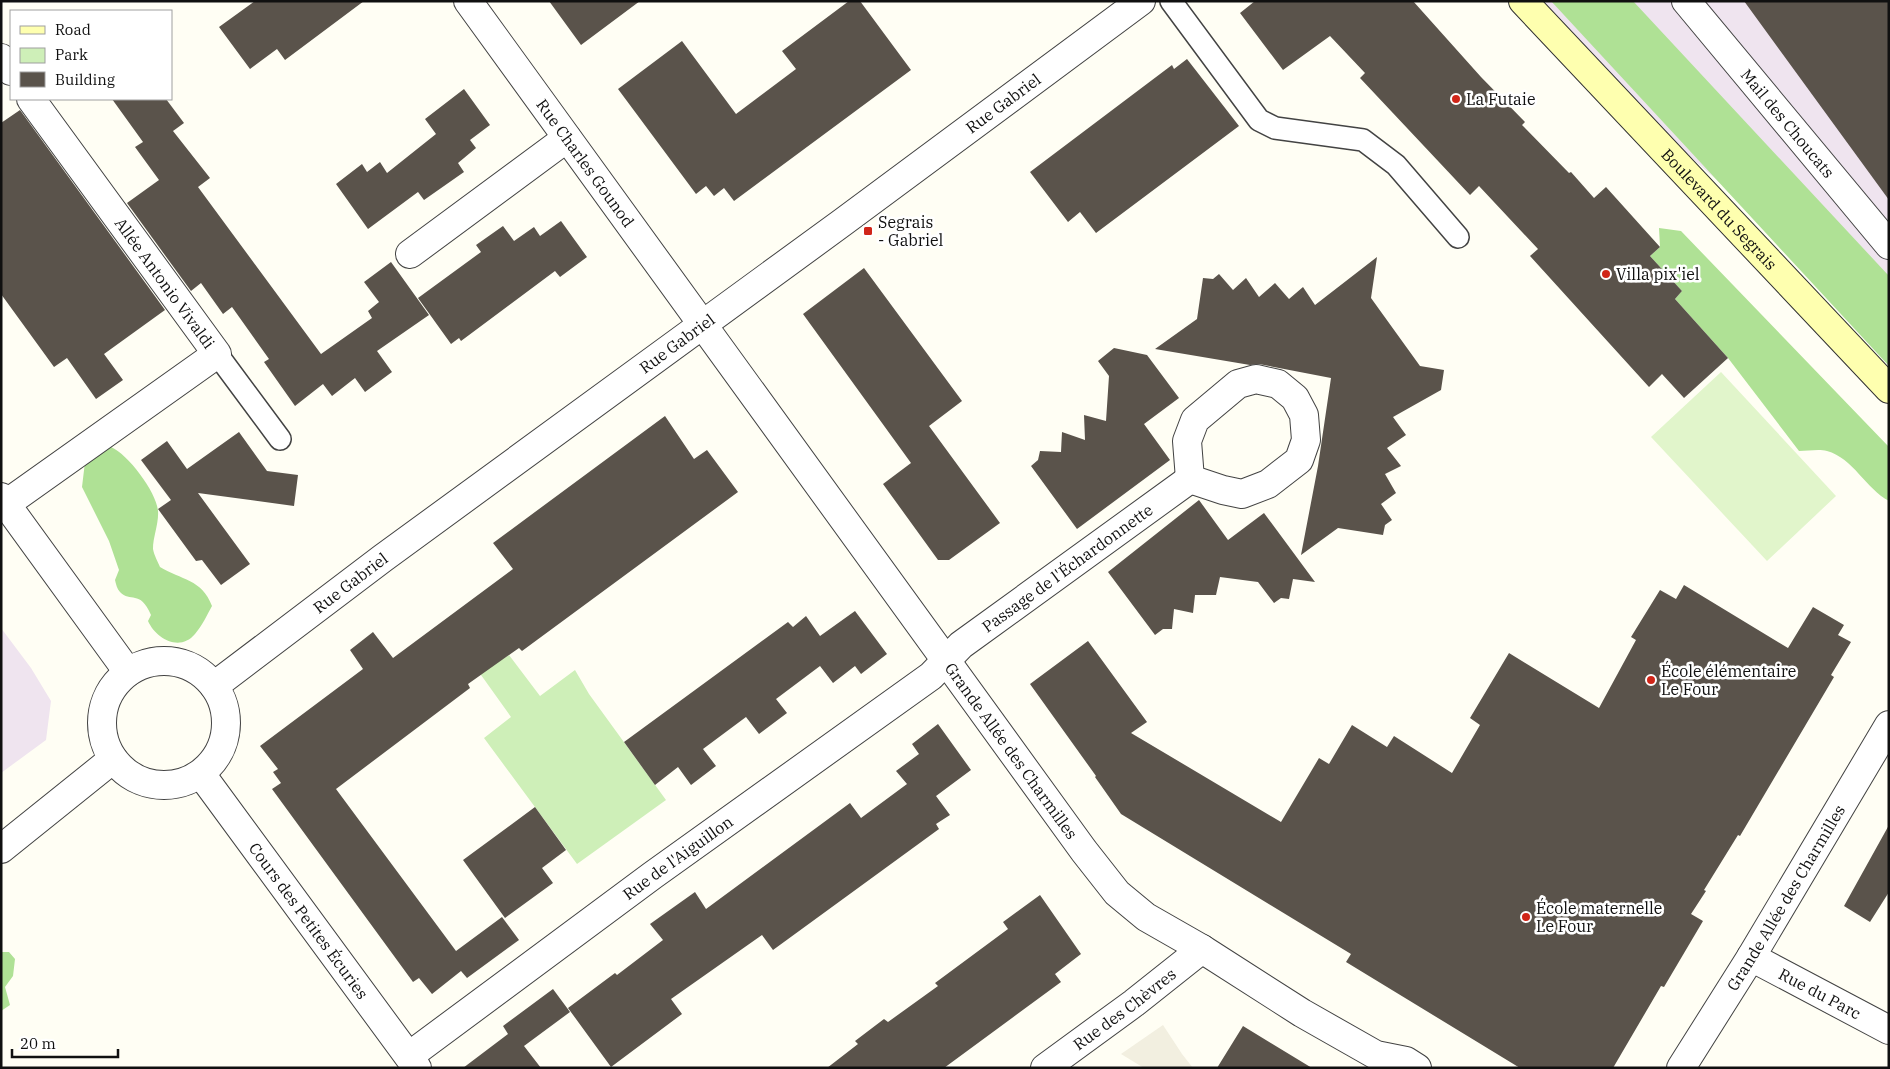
<svg xmlns="http://www.w3.org/2000/svg" width="1890" height="1069" font-family="'IBM Plex Serif',serif">
	<style>
		.industrial { fill: #efe4ef }
		.green { fill: #ceefb8 }
		.forest { fill: #afe195 }
		.pitch { fill: #e1f5cb }
		.plaza { fill: #f2efe0 }
		.building { fill: #5a534b }
		.lines { fill: none; stroke-linecap: round; stroke-linejoin: round }
		.lane-casing { stroke: #434343; stroke-width: 24 }
		.street-casing { stroke: #434343; stroke-width: 30 }
		.secondary-casing { stroke: #323232; stroke-width: 30 }
		.lane { stroke: #fff; stroke-width: 21 }
		.street { stroke: #fff; stroke-width: 28 }
		.secondary { stroke: #feffaf; stroke-width: 28 }
		.poi-dot { fill: #d02518; stroke: #fff; stroke-width: 2 }
		.labels { text-anchor: middle; stroke-width: 5; stroke-linejoin: round; paint-order: stroke }
		.poi-label { font-size: 16px; fill: #101010; stroke: #fff; text-anchor: start }
		.street-label { font-size: 16px; fill: #101010; stroke: #fff }
	</style>
	<rect width="100%" height="100%" fill="#fffef4"/>
	<!-- industrial -->
	<path class="industrial" d="M 1513,1 L 1889,1 L 1889,333 L 1859,305 Z
		M 1,628 L 31,668 L 51,701 L 46,740 L 1,773 Z"/>
	<!-- green -->
	<path class="green" d="M 461,647 L 503,659 L 509,655 L 540,696 L 575,670 L 589,694 L 666,800 L 577,864 L 484,738 L 511,717 Z"/>
	<!-- forest -->
	<path class="forest" d="M 1551,1 L 1633,1 L 1889,276 L 1889,366 Z
		M 1659,228 L 1681,231 L 1889,447 L 1889,501 C 1866,489 1853,458 1827,451 C 1819,449 1808,451 1799,451 L 1728,358 L 1675,299 L 1682,291 L 1650,256 L 1660,247 Z
		M 111,447 C 128,454 157,493 158,511 C 159,523 153,537 153,549 C 154,555 158,562 160,567 C 181,580 202,579 212,606 C 207,615 202,626 195,634 C 180,652 156,639 148,621 L 151,615 C 140,589 130,603 120,592 C 117,589 116,584 115,580 L 119,570 L 109,541 L 82,487 L 85,462 L 97,450 Z
		M 1,952 L 9,952 L 15,959 L 13,976 L 5,987 L 10,1005 L 1,1011 Z"/>
	<!-- pitch -->
	<path class="pitch" d="M 1721,372 L 1836,496 L 1767,561 L 1651,437 Z"/>
	<!-- plaza -->
	<path class="plaza" d="M 1163,1025 L 1182,1054 L 1193,1068 L 1144,1068 L 1121,1054 Z"/>
	<!-- building -->
	<path class="building" d="M 255,1 L 364,1 L 285,60 L 277,49 L 250,69 L 219,27 Z
		M 549,1 L 640,1 L 581,45 Z
		M 849,1 L 860,1 L 911,70 L 734,201 L 724,188 L 714,196 L 706,186 L 696,194 L 618,89 L 682,41 L 736,114 L 796,69 L 782,51 Z
		M 1255,1 L 1413,1 L 1481,77 L 1525,122 L 1522,125 L 1569,173 L 1571,172 L 1594,198 L 1606,187 L 1660,247 L 1650,256 L 1682,291 L 1675,299 L 1728,358 L 1684,398 L 1662,374 L 1649,387 L 1530,256 L 1538,249 L 1479,186 L 1470,195 L 1360,78 L 1365,73 L 1330,36 L 1283,70 L 1240,13 Z
		M 1744,1 L 1889,1 L 1889,200 Z
		M 1187,59 L 1239,126 L 1096,233 L 1080,212 L 1068,222 L 1030,172 L 1172,65 L 1174,69 Z
		M 464,89 L 490,125 L 470,140 L 476,148 L 458,163 L 464,172 L 424,200 L 418,192 L 368,229 L 336,184 L 362,164 L 367,172 L 380,162 L 387,173 L 436,134 L 425,119 Z
		M 112,99 L 166,99 L 184,123 L 173,131 L 210,178 L 198,187 L 321,354 L 372,318 L 368,311 L 379,302 L 364,282 L 391,262 L 429,315 L 377,351 L 392,372 L 365,392 L 355,378 L 332,396 L 323,384 L 295,406 L 264,362 L 269,359 L 232,307 L 223,314 L 201,283 L 191,291 L 127,203 L 159,180 L 135,147 L 143,142 Z
		M 20,110 L 165,310 L 104,354 L 123,380 L 96,399 L 67,358 L 54,367 L 1,294 L 1,123 Z
		M 561,221 L 587,257 L 560,277 L 555,271 L 461,341 L 459,338 L 451,344 L 418,298 L 481,252 L 476,245 L 503,226 L 514,241 L 534,227 L 540,236 Z
		M 1377,257 L 1371,298 L 1420,366 L 1444,370 L 1441,390 L 1393,417 L 1406,435 L 1387,448 L 1401,466 L 1385,474 L 1396,493 L 1381,504 L 1392,520 L 1385,525 L 1383,535 L 1338,528 L 1301,555 L 1318,466 L 1331,378 L 1259,364 L 1250,365 L 1155,349 L 1197,319 L 1203,278 L 1213,279 L 1219,274 L 1233,290 L 1246,278 L 1259,297 L 1275,283 L 1289,299 L 1303,287 L 1315,305 Z
		M 864,268 L 962,401 L 929,426 L 1000,523 L 949,560 L 938,560 L 883,484 L 911,463 L 803,314 Z
		M 1114,348 L 1147,355 L 1179,398 L 1144,424 L 1170,460 L 1077,529 L 1031,466 L 1038,460 L 1040,451 L 1061,452 L 1062,432 L 1085,440 L 1084,415 L 1106,421 L 1109,376 L 1098,361 Z
		M 665,416 L 694,459 L 707,450 L 738,492 L 522,651 L 519,648 L 468,684 L 470,688 L 336,789 L 456,951 L 502,917 L 519,940 L 467,978 L 461,971 L 432,994 L 419,978 L 413,982 L 272,789 L 281,783 L 273,772 L 278,769 L 260,746 L 363,669 L 350,650 L 373,632 L 393,658 L 513,569 L 493,543 Z
		M 239,432 L 267,471 L 298,475 L 294,506 L 198,493 L 250,564 L 221,585 L 202,560 L 196,561 L 158,509 L 171,500 L 141,460 L 167,441 L 187,469 Z
		M 1199,500 L 1228,540 L 1264,513 L 1315,582 L 1293,579 L 1289,599 L 1281,598 L 1274,603 L 1258,582 L 1220,577 L 1216,595 L 1195,595 L 1193,613 L 1174,609 L 1172,629 L 1163,629 L 1155,635 L 1108,572 Z
		M 1684,585 L 1788,648 L 1813,607 L 1844,625 L 1838,635 L 1851,642 L 1831,675 L 1834,677 L 1740,836 L 1738,835 L 1704,890 L 1706,891 L 1691,914 L 1703,921 L 1664,987 L 1661,986 L 1613,1068 L 1520,1068 L 1346,962 L 1351,954 L 1121,814 L 1095,777 L 1096,776 L 1030,684 L 1088,641 L 1147,722 L 1131,733 L 1281,822 L 1319,758 L 1329,764 L 1352,725 L 1387,747 L 1394,736 L 1452,773 L 1480,725 L 1470,718 L 1509,653 L 1599,708 L 1636,640 L 1631,637 L 1660,590 L 1676,599 Z
		M 855,611 L 887,654 L 861,674 L 855,666 L 833,683 L 820,666 L 776,699 L 787,713 L 759,734 L 746,717 L 703,749 L 716,766 L 691,785 L 678,767 L 655,785 L 624,742 L 788,622 L 793,627 L 806,616 L 820,636 Z
		M 938,724 L 971,770 L 936,796 L 950,815 L 936,824 L 939,829 L 773,950 L 762,935 L 671,999 L 682,1014 L 611,1067 L 568,1008 L 615,973 L 617,975 L 663,940 L 650,924 L 695,892 L 706,909 L 850,803 L 861,818 L 907,784 L 896,771 L 919,754 L 912,744 Z
		M 535,807 L 566,850 L 542,868 L 553,883 L 505,918 L 463,860 Z
		M 1889,825 L 1889,892 L 1870,922 L 1844,906 Z
		M 1040,895 L 1081,954 L 1055,974 L 1061,982 L 944,1068 L 827,1068 L 858,1044 L 855,1041 L 884,1019 L 888,1022 L 938,986 L 935,983 L 1008,929 L 1003,922 Z
		M 553,989 L 570,1012 L 524,1046 L 541,1068 L 463,1068 L 508,1034 L 503,1026 Z
		M 1243,1026 L 1312,1068 L 1217,1068 Z"/>
	<g class="lines">
		<!-- lane casing -->
		<g class="lane-casing">
			<path id="lane" d="M 1171,1 L 1259,120 L 1275,128 L 1363,140 L 1396,165 L 1458,237
				M 217,354 L 280,439"/>
		</g>
		<!-- street casing -->
		<g class="street-casing">
			<g id="street">
				<path id="s1" d="M 468,1 L 1084,851 L 1117,893 L 1146,917 L 1202,949 L 1302,1013 L 1376,1055 L 1406,1061 L 1417,1068"/>
				<path id="s2" d="M 1686,1 L 1889,245"/>
				<path d="M 1,58 L 11,71"/>
				<path d="M 410,254 L 567,138"/>
				<path d="M 1256,379 L 1278,384 L 1295,398 L 1304,415 L 1306,440 L 1299,460 L 1268,484 L 1242,494 L 1223,490 L 1190,479 L 1187,441 L 1195,420 L 1238,384 Z"/>
				<path d="M 1,497 L 128,672"/>
				<path d="M 6,504 L 217,354 L 31,99"/>
				<circle cx="164" cy="723" r="62"/>
				<path id="s3" d="M 214,686 L 383,558 L 843,222 L 1141,1"/>
				<path id="s4" d="M 201,774 L 417,1068"/>
				<path d="M 1,849 L 113,759"/>
				<path id="s5" d="M 1751,957 L 1889,1030"/>
				<path id="s6" d="M 409,1056 L 653,875 L 931,676 L 961,645 L 1190,479"/>
				<path id="s7" d="M 1045,1068 L 1134,1003 L 1202,949"/>
				<path id="s8" d="M 1681,1068 L 1751,957 L 1889,725"/>
			</g>
		</g>
		<!-- secondary casing -->
		<g class="secondary-casing">
			<g id="secondary">
				<path id="s9" d="M 1523,1 L 1889,389"/>
			</g>
		</g>
		<!-- lane -->
		<use href="#lane" class="lane"/>
		<!-- street -->
		<use href="#street" class="street"/>
		<!-- secondary -->
		<use href="#secondary" class="secondary"/>
	</g>
	<!-- markers -->
	<g class="poi-dot">
		<circle cx="1456" cy="99" r="5"/>
		<rect x="863" y="226" width="10" height="10" rx="2.5"/>
		<circle cx="1606" cy="274" r="5"/>
		<circle cx="1651" cy="680" r="5"/>
		<circle cx="1526" cy="917" r="5"/>
	</g>
	<g class="labels">
		<!-- poi labels -->
		<g class="poi-label">
			<text x="1466" y="105">La Futaie</text>
			<text x="878" y="228">Segrais<tspan x="878" dy="18">- Gabriel</tspan></text>
			<text x="1616" y="280">Villa pix'iel</text>
			<text x="1661" y="677">École élémentaire<tspan x="1661" dy="18">Le Four</tspan></text>
			<text x="1536" y="914">École maternelle<tspan x="1536" dy="18">Le Four</tspan></text>
		</g>
		<!-- street labels -->
		<g class="street-label">
			<text dy="6" stroke="none"><textPath href="#s3" startOffset="981">Rue Gabriel</textPath></text>
			<text dy="6" stroke="none"><textPath href="#s2" startOffset="159">Mail des Choucats</textPath></text>
			<text dy="6" stroke="none"><textPath href="#s1" startOffset="200">Rue Charles Gounod</textPath></text>
			<text dy="6" stroke="none"><textPath href="#s9" startOffset="286">Boulevard du Segrais</textPath></text>
			<text transform="translate(165 283) rotate(54)" y="6">Allée Antonio Vivaldi</text>
			<text dy="6" stroke="none"><textPath href="#s3" startOffset="576">Rue Gabriel</textPath></text>
			<text dy="6" stroke="none"><textPath href="#s6" startOffset="820">Passage de l'Échardonnette</textPath></text>
			<text dy="6" stroke="none"><textPath href="#s3" startOffset="171">Rue Gabriel</textPath></text>
			<text dy="6" stroke="none"><textPath href="#s1" startOffset="926">Grande Allée des Charmilles</textPath></text>
			<text dy="6" stroke="none"><textPath href="#s6" startOffset="334">Rue de l'Aiguillon</textPath></text>
			<text dy="6" stroke="none"><textPath href="#s8" startOffset="200">Grande Allée des Charmilles</textPath></text>
			<text dy="6" stroke="none"><textPath href="#s4" startOffset="182">Cours des Petites Écuries</textPath></text>
			<text dy="6" stroke="none"><textPath href="#s5" startOffset="78">Rue du Parc</textPath></text>
			<text dy="6" stroke="none"><textPath href="#s7" startOffset="99">Rue des Chèvres</textPath></text>
		</g>
	</g>
	<!-- border -->
	<rect width="1890" height="1069" fill="none" stroke="#101010" stroke-width="5"/>
	<!-- legend -->
	<rect x="10" y="10" width="162" height="90" fill="#ffffff" stroke="#9f9f9f"/>
	<rect x="20" y="26" width="25" height="8" fill="#feffaf" stroke="#9f9f9f"/>
	<text x="55" y="35" font-size="15" fill="#101010">Road</text>
	<rect x="20" y="48" width="25" height="15" fill="#ceefb8" stroke="#9f9f9f"/>
	<text x="55" y="60" font-size="15" fill="#101010">Park</text>
	<rect x="20" y="72" width="25" height="15" fill="#5a534b" stroke="#9f9f9f"/>
	<text x="55" y="85" font-size="15" fill="#101010">Building</text>
	<!-- scale -->
	<path d="M12 1049v8h106v-8" fill="none" stroke="#101010" stroke-width="2.5"/>
	<text x="20" y="1049" font-size="15" fill="#101010" stroke="#ffffff" stroke-width="4" paint-order="stroke">20 m</text>
</svg>
